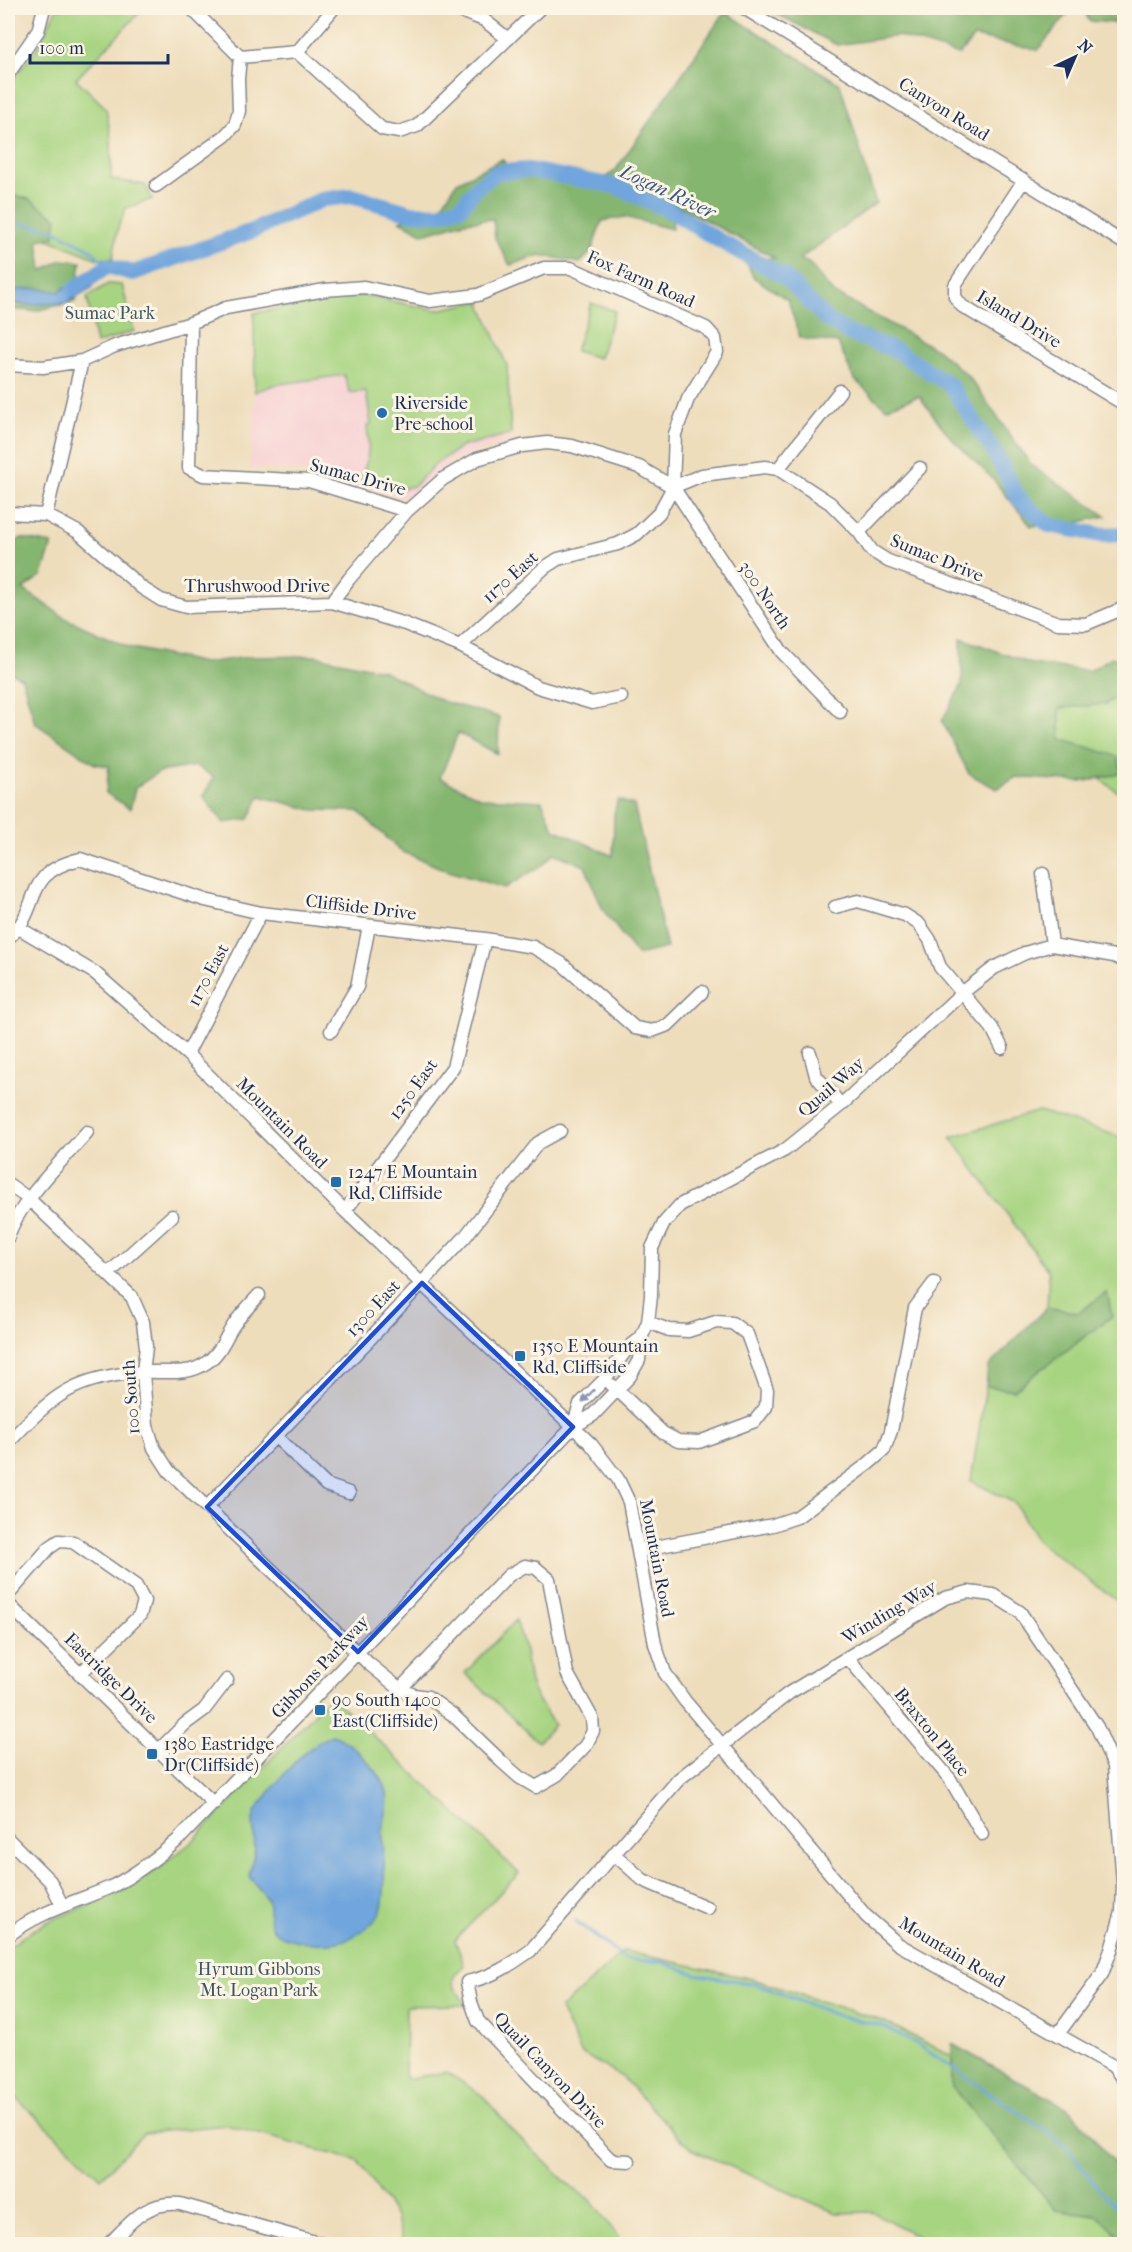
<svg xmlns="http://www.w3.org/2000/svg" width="1132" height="2252" font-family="'IM FELL French Canon',serif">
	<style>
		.built { fill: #f7cfd3 }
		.green { fill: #a7d481; stroke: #618270; stroke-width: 1.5 }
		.forest { fill: #85b66f; stroke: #507266; stroke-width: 1.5 }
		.water { fill: #70a5dd; stroke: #466a9e; stroke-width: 1.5 }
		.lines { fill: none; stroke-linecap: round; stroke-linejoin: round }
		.stream { stroke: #70a5dd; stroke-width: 3 }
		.river { stroke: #70a5dd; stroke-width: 16 }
		.minor-casing { stroke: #84868c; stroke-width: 15 }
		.minor { stroke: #fff; stroke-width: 12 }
		.oneway { fill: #8d97ae }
		.marked { fill: #1d4ed8; fill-opacity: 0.2; stroke: #1d4ed8; stroke-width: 4.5; stroke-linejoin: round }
		.poi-dot { fill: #1f6fb2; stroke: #fcf5e5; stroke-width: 2 }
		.labels { text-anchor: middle; stroke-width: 6; stroke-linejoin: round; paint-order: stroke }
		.street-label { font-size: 18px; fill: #1b2f5e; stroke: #fcf5e5 }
		.park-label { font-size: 18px; fill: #3e5867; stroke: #fcf5e5 }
		.poi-label { font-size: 18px; fill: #1b2f5e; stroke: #fcf5e5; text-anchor: start }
		.water-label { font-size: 20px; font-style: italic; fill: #39588a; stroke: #fcf5e5 }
	</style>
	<rect width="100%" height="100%" fill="#fcf5e5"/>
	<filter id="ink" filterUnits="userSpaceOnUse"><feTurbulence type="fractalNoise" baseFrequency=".0167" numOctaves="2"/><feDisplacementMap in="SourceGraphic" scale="12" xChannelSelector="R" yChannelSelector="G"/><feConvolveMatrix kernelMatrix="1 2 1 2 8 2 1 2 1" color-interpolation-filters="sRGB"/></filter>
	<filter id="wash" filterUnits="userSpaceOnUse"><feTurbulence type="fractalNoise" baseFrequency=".008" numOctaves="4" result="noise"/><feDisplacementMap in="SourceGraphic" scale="24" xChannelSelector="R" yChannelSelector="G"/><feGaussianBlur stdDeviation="1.35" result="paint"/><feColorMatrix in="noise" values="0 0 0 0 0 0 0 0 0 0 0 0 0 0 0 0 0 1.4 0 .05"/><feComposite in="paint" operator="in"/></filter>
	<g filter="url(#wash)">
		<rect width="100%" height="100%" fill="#edb"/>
		<!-- built -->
		<path class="built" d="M 361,295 L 437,310 L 480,301 L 507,366 L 512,440 L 450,461 L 424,488 L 402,498 L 297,470 L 250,468 L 256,379 L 254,313 Z"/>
		<!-- green -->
		<path class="green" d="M 57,8 L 144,8 L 76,79 L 106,108 L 111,139 L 111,179 L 145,185 L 152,199 L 126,208 L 118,228 L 113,258 L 98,259 L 8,223 L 8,97 L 15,76 L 36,50 Z
			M 108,284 L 122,285 L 134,331 L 96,344 L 87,297 Z
			M 361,295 L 437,310 L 480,301 L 507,366 L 511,434 L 463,446 L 438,462 L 414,486 L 395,490 L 360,479 C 369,461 370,446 367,426 L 371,424 L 366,391 L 350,393 L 344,375 L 273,385 L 255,392 L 254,313 Z
			M 591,303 L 615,311 L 599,358 L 575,351 Z
			M 1124,691 L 1124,794 L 1118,792 L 1099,778 L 1123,773 L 1060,739 L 1060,708 L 1106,704 Z
			M 1039,1111 L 1124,1138 L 1124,1606 L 1037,1541 L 1015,1503 L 971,1481 L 986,1386 L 1014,1390 L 1112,1316 L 1078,1313 L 1047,1307 L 1049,1272 L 951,1137 Z
			M 516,1620 L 524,1646 L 530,1683 L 535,1695 L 554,1725 L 538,1742 L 465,1673 Z
			M 331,1696 L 519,1873 L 455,1940 L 464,1966 C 443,1981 457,1989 466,2005 L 406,2006 L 405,2079 L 447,2072 L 483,2096 L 511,2129 L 571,2187 L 592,2201 L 623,2244 L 403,2244 L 397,2219 L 358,2161 L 226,2125 L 144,2133 L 101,2178 L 8,2090 L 8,1948 L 25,1935 L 51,1920 L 117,1894 L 160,1867 L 192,1842 Z
			M 624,1951 L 752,1979 L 885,2022 L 952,2056 L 952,2087 L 1056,2210 L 1097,2215 L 1124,2240 L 1124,2244 L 932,2244 L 873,2212 L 836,2213 L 691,2149 L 622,2077 L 581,2053 L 560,2009 Z"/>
		<!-- forest -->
		<path class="forest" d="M 765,8 L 1067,8 L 1069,12 L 1038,50 L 974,37 L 959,55 L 898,36 L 837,45 Z
			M 1083,8 L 1124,8 L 1124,37 L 1115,23 L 1089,21 Z
			M 725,12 L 840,84 L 876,203 L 800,259 L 810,264 L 832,292 L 938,350 L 969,377 L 1032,466 L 1106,516 L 1075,523 L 1031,526 L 992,478 L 950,437 L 919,396 L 886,408 L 854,379 L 838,343 L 800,338 L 788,300 L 753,277 L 746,260 L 775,258 L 674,203 L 672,229 L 625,217 L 602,221 L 591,252 L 580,263 L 540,255 L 510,265 L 495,238 L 493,219 L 464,222 L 424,234 L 400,221 L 440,208 L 457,182 L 502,159 L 515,175 L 593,186 L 615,171 Z
			M 8,194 L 29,199 L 57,218 L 54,237 L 38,240 L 42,271 L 61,260 L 81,262 L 75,302 L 34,311 L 8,309 Z
			M 21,538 L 52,544 L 42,575 L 23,589 L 67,619 L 128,647 L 204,663 L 249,657 L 316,656 L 382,670 L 442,701 L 499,717 L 498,754 L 458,733 L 440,778 L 482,798 L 542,801 L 554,829 L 613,856 L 614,813 L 618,800 L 634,805 L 667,948 L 637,955 L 603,910 L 585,866 L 554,853 L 543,865 L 505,888 L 448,871 L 401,851 L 358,811 L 313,810 L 260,796 L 249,819 L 224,823 L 203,797 L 214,777 L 196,766 L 159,772 L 135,788 L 130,809 L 106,793 L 109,766 L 95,764 L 35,723 L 22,678 L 8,671 L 8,549 Z
			M 961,638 L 1032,664 L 1089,671 L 1112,657 L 1124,662 L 1124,691 L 1106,704 L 1060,708 L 1060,739 L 1117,756 L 1123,773 L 1081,782 L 1016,777 L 997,789 L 969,774 L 942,721 L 962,684 Z
			M 1107,1292 L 1112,1316 L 1014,1390 L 986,1386 L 988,1367 L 1047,1307 L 1078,1313 Z
			M 952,2044 L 1071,2110 L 1124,2175 L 1124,2240 L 1097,2215 L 1056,2210 L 952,2087 Z"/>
		<!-- water -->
		<path class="water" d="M 88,271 L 93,287 L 66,303 L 24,305 L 8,301 L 8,291 L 36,288 L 59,292 Z
			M 332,1735 C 350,1740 380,1771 386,1789 C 391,1803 383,1819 383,1834 C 383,1852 388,1901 379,1915 C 375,1922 368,1927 362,1931 C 347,1942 333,1944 315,1943 C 303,1942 284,1939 275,1932 C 266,1923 271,1912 268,1902 C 264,1892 254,1885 249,1876 L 255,1850 L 253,1820 L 255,1812 C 274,1786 302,1747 332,1735 Z"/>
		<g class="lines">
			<!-- stream -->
			<path class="stream" d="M 8,222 L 52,229 L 90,249 L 108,266
				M 576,1921 L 625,1959 L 662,1962 L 695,1974 L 755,1984 L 842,2017 L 883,2026 L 917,2044 L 1048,2132 L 1070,2151 L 1094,2183 L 1124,2215"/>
			<!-- river -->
			<path class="river" d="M 73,290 L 108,266 L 133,273 L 252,231 L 323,199 L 352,196 L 411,213 L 438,214 L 461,207 L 477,187 L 497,172 L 529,170 L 615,186 L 671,211 L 713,237 L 785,277 L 826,319 L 849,333 L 897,351 L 950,385 L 994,452 L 1019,499 L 1049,525 L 1101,535 L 1124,534"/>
		</g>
	</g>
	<g filter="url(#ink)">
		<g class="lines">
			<!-- minor casing -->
			<g class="minor-casing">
				<path id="minor" d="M 334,8 L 297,52 L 382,129 L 399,132 L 417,126 L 540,8
					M 452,8 L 484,20 L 508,39
					M 744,8 L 1124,243
					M 240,57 L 297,52
					M 8,74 L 38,31 L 44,8
					M 1024,180 L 955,285 L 955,297 L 962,306 L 1124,404
					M 156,186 L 225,136 L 235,125 L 239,111 L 238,79 L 240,57 L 191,8
					M 191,323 L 189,468 L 203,475 L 309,481 L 407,511
					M 8,365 L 43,367 L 82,361 L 115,346 L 191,323 L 226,308 L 325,290 L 364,287 L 430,301 L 478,295 L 544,268 L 571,268 L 706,328 L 715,338 L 717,352 L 688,399 L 675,434 L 673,487 L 659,513 L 637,534 L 618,544 L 558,559 L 544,568 L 460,646
					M 778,469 L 840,391
					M 673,487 L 702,475 L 765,467 L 778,469 L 830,503 L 859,532 L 872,551 L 888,561 L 1058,623 L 1086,624 L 1124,608
					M 8,513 L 46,515 L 78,532 L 142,588 L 161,600 L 186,607 L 332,602 L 405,624 L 460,646 L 538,687 L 592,703 L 621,697
					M 46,515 L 82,361
					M 859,532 L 920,468
					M 332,602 L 349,579 L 407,511 L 443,479 L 477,459 L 522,446 L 547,443 L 572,446 L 639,467 L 673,487 L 782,652 L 840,712
					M 1043,874 L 1052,945
					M 835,907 L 858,901 L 905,915 L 919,924 L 930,940 L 940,967 L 992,1028 L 1002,1048
					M 19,928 L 95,973 L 187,1054 L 345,1211 L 591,1444 L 618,1479 L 629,1502 L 655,1644 L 665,1673 L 685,1701 L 866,1916 L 898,1944 L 1113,2066 L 1124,2080
					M 8,938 C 44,908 19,874 80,859 L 205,900 L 261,913 L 485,939 L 533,947 L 561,963 L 635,1028 L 652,1031 L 668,1025 L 702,992
					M 331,1031 L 357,987 L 369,926
					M 810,1053 L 816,1076 L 841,1105
					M 187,1054 L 261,913
					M 8,1184 L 29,1199 L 132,1297 L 143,1322 L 146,1347 L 143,1372 L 147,1426 L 154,1448 L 169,1471 L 369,1664 L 400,1689 L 414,1695 L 428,1697 L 453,1715 L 501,1761 L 519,1777 L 536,1787 L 557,1775 L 586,1745 L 593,1731 L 592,1718 L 567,1673 L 549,1579 L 536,1568 L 525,1566 L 509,1575 L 400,1689
					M 345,1211 L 453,1067 L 485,939
					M 8,1237 C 18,1203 63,1160 87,1132
					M 109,1273 L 172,1216
					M 641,1338 L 627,1349 L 605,1379 L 580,1404 L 573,1427 L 593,1415 L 630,1376 L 639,1360 L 641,1338 L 648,1322 L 651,1296 L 652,1248 L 664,1223 L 680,1205 L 785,1150 L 841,1105 L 962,993 L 994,968 L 1025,953 L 1052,945 L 1114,956 L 1124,961
					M 612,1385 L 663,1433 L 678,1441 L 699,1442 L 755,1421 L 766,1407 L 767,1390 L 747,1334 L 732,1323 L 716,1322 L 688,1331 L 669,1330 L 648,1322
					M 276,1437 L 326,1485 L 349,1493
					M 8,1443 C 53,1395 75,1376 144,1372 C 165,1371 188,1376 206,1363 C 221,1353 225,1337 235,1323 C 242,1313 251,1304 259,1295
					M 207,1507 L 365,1344 L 465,1237 L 538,1143 L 560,1131
					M 639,1550 L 773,1525 L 797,1517 L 868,1464 L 884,1450 L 891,1431 L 915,1308 L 934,1283
					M 8,1595 L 49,1548 L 59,1541 L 73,1542 L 136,1586 L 144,1601 L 140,1615 L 80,1674
					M 8,1604 L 214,1804
					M 848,1658 L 950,1779 L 982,1834
					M 159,1750 L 185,1724 L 204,1710 L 227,1680
					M 8,1839 L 50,1881 L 62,1905
					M 614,1854 L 643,1880 L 708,1908
					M 8,1936 C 39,1911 77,1902 113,1886 C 136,1874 158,1857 178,1840 L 573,1427
					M 629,2161 L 611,2160 L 478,2021 L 471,2002 L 467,1982 C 492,1977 509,1966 530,1951 L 679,1779 L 789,1693 L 945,1598 L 968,1592 L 993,1595 L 1020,1612 L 1097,1727 L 1114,1766 L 1123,1883 L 1122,1912 L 1111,1950 L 1102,1974 L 1058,2034
					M 109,2244 C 131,2222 146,2201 180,2204 L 322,2244"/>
			</g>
			<!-- minor -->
			<use href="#minor" class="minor"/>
		</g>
		<!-- one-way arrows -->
		<defs><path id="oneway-solid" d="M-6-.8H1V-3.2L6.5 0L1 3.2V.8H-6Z" transform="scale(1.5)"/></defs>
		<use class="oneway" href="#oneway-solid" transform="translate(588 1396) rotate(134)"/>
	</g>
	<!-- marked area -->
	<path class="marked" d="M 422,1283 L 573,1427 L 358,1652 L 207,1507 Z"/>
	<!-- markers -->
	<g class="poi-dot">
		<circle cx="382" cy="413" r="6"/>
		<rect x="330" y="1176" width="12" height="12" rx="3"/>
		<rect x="514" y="1350" width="12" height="12" rx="3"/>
		<rect x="314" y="1704" width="12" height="12" rx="3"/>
		<rect x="146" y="1748" width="12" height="12" rx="3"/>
	</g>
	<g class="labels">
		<!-- street labels -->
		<g class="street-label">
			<text transform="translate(944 109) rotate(32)" y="6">Canyon Road</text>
			<text transform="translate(641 279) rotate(24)" y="6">Fox Farm Road</text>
			<text transform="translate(1019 319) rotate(31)" y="6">Island Drive</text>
			<text transform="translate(358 477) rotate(15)" y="6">Sumac Drive</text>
			<text transform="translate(937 558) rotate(22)" y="6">Sumac Drive</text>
			<text transform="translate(510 577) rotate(-42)" y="6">1170 East</text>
			<text x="257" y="592">Thrushwood Drive</text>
			<text transform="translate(765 595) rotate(56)" y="6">300 North</text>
			<text transform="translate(361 907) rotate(7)" y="6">Cliffside Drive</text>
			<text transform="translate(208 975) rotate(-62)" y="6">1170 East</text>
			<text transform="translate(831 1087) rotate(-41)" y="6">Quail Way</text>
			<text transform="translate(413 1089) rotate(-54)" y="6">1250 East</text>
			<text transform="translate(282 1123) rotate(45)" y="6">Mountain Road</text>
			<text transform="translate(373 1308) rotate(-47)" y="6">1300 East</text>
			<text transform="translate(131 1397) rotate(-94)" y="6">100 South</text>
			<text transform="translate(657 1558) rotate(79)" y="6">Mountain Road</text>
			<text transform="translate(889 1612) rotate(-31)" y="6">Winding Way</text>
			<text transform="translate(320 1667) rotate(-47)" y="6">Gibbons Parkway</text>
			<text transform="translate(111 1678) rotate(44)" y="6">Eastridge Drive</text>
			<text transform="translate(932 1732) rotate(51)" y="6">Braxton Place</text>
			<text transform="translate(952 1952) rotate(31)" y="6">Mountain Road</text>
			<text transform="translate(550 2070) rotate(46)" y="6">Quail Canyon Drive</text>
		</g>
		<!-- park labels -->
		<g class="park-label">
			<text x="110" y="319">Sumac Park</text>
			<text x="259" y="1975">Hyrum Gibbons<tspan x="259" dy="21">Mt. Logan Park</tspan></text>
		</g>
		<!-- poi labels -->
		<g class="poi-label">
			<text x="394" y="409">Riverside<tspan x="394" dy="21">Pre-school</tspan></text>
			<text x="348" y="1178">1247 E Mountain<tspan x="348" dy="21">Rd, Cliffside</tspan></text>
			<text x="532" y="1352">1350 E Mountain<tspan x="532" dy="21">Rd, Cliffside</tspan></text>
			<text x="332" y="1706">90 South 1400<tspan x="332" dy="21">East(Cliffside)</tspan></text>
			<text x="164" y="1750">1380 Eastridge<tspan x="164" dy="21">Dr(Cliffside)</tspan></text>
		</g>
		<!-- water labels -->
		<g class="water-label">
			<text transform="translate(668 191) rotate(25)" y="7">Logan River</text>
		</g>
	</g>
	<!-- margin -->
	<rect width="1132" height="2252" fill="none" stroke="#fcf5e5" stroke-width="30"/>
	<!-- north arrow -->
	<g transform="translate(1075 57) rotate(44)" stroke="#fcf5e5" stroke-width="4.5" paint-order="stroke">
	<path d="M0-4.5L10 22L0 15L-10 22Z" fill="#1b2f5e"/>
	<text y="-9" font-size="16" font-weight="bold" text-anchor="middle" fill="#1b2f5e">N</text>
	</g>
	<!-- scale -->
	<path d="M30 54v9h138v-9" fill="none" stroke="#1b2f5e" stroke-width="3"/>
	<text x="39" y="54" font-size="18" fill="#1b2f5e" stroke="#fcf5e5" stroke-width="4.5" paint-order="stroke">100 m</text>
</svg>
